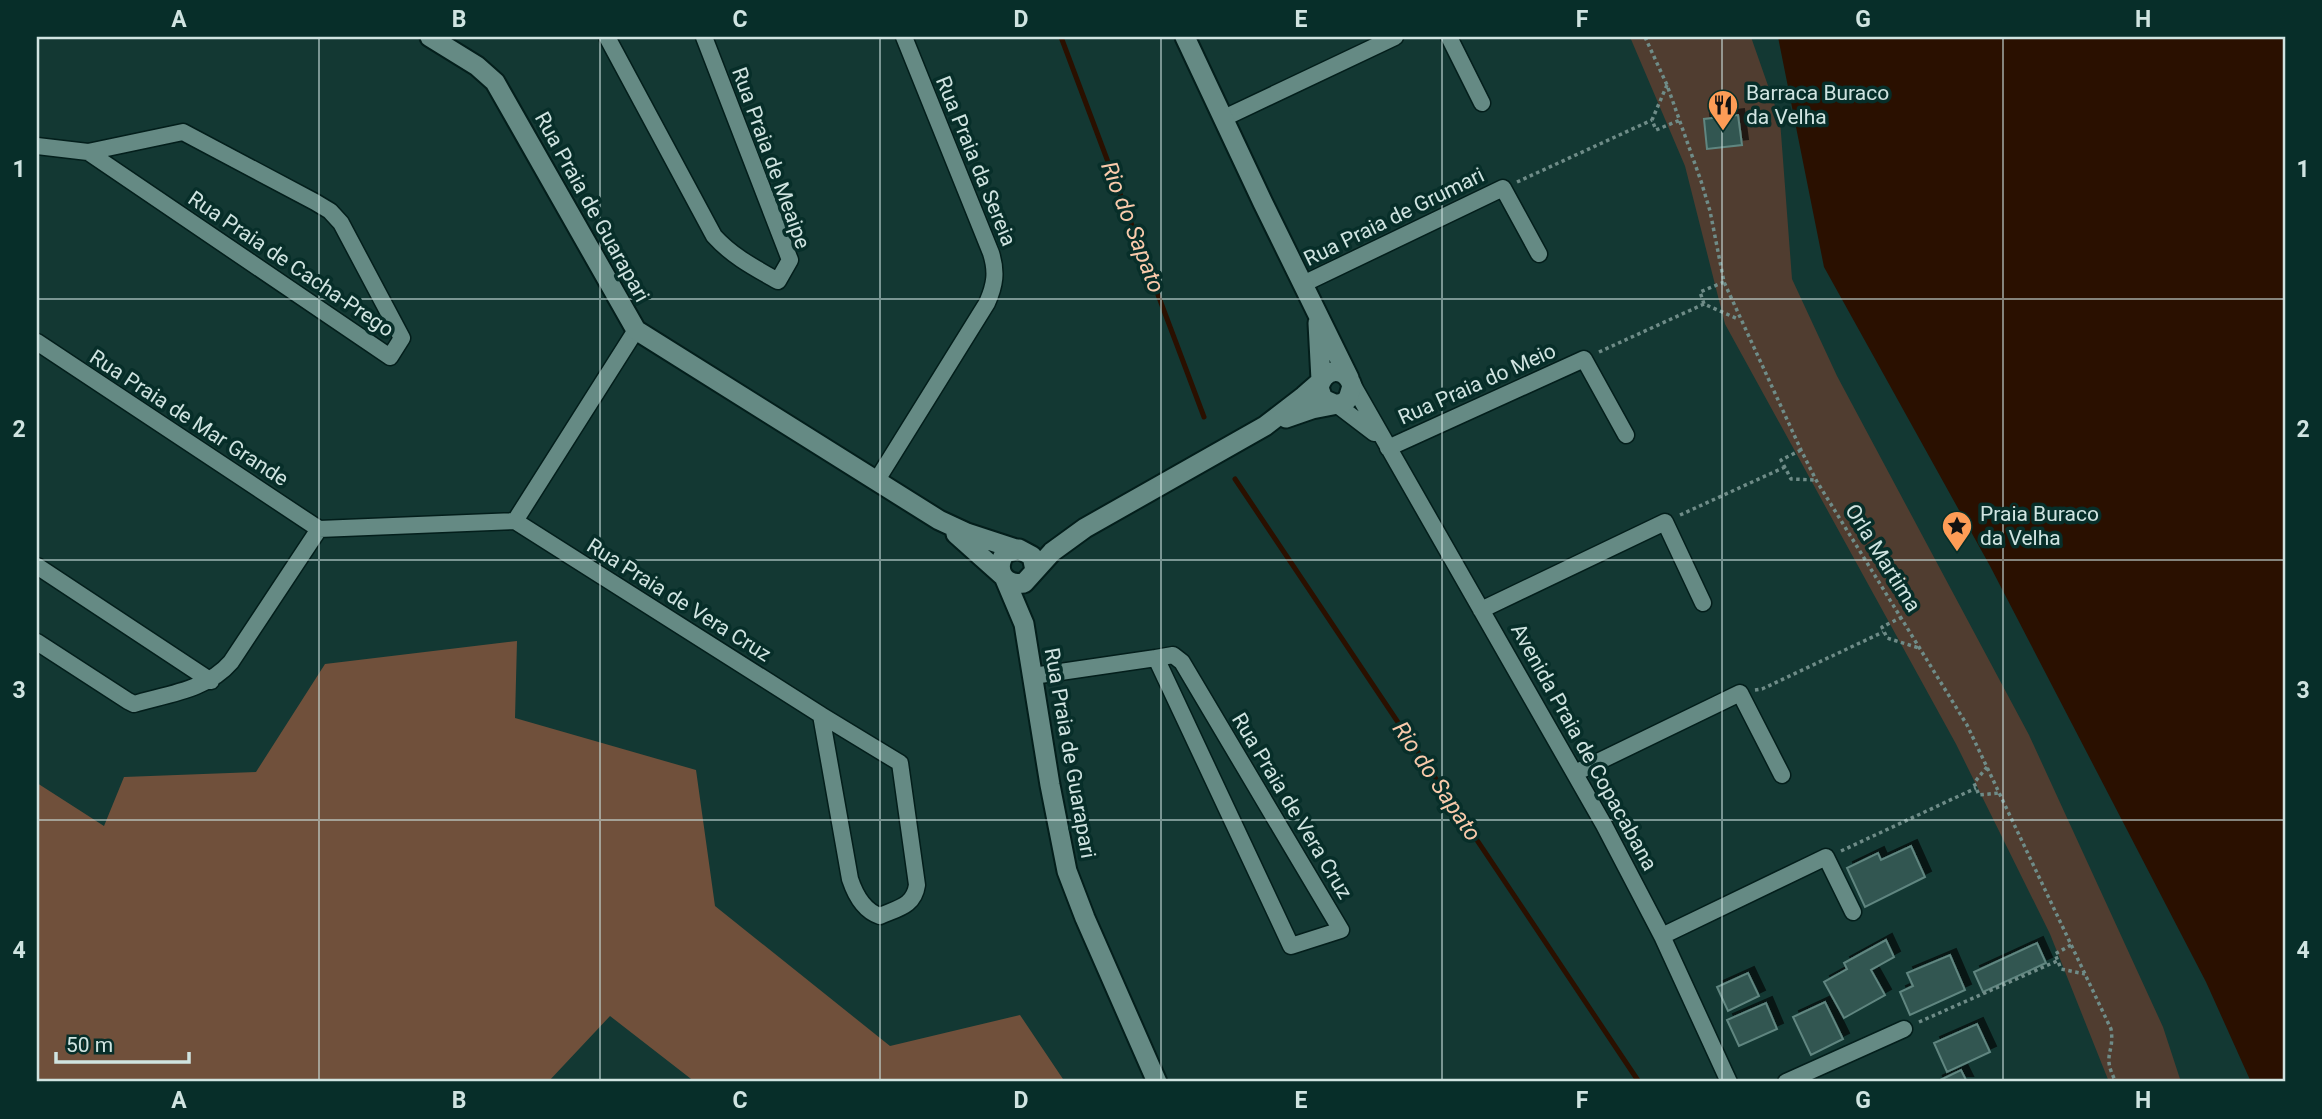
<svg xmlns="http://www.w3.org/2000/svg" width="2322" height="1119" font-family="Roboto,sans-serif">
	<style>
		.green { fill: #503d30 }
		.forest { fill: #70503b }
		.water { fill: #2a1000 }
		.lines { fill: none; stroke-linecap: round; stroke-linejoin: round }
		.stream { stroke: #2a1000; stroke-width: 5 }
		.building { fill: #325651; stroke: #608680; stroke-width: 2; filter: url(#shadow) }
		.minor-casing { stroke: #031e1b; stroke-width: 19 }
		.tertiary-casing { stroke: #031e1b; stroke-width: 23 }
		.path { stroke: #6f8c88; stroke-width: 3.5; stroke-dasharray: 3.5 3.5; stroke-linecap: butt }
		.minor { stroke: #658a84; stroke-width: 16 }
		.tertiary { stroke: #658a84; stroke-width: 19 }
		.grid { fill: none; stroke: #d0e4e1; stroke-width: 2; stroke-opacity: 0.55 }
		.labels { text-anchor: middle; stroke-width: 7; stroke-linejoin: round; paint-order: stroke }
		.poi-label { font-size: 21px; fill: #d0e4e1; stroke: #072e29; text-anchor: start }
		.street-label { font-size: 21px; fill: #d0e4e1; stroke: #072e29 }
		.water-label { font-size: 23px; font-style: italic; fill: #f9caab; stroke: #072e29 }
		.neatline { fill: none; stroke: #d0e4e1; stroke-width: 2.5 }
		.grid-label { font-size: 23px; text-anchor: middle; font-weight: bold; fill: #d0e4e1 }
	</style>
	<defs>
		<filter id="shadow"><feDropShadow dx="6" dy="-6" stdDeviation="0" flood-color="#0009"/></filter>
	</defs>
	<rect width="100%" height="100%" fill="#133833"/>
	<!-- green -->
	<path class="green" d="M 1630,37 L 1751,37 L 1780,120 L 1792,279 L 1837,376 L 2029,735 L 2163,1027 L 2181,1082 L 2109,1082 L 2050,934 L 1956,744 L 1725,324 L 1685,166 Z"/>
	<!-- forest -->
	<path class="forest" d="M 517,641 L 515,718 L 696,770 L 715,906 L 890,1046 L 1020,1015 L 1065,1082 L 695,1082 L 610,1016 L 548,1082 L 37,1082 L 37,783 L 104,826 L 124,777 L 256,772 L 325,664 Z"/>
	<!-- water -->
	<path class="water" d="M 1778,37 L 2285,37 L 2285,1082 L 2251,1082 L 2206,982 L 1990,566 L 1824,267 Z"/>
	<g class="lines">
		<!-- stream -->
		<path class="stream" d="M 1061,37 L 1204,417
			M 1235,479 L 1639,1082"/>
	</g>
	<!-- building -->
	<path class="building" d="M 1738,115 L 1742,145 L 1707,149 L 1704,119 Z
		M 1911,846 L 1925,877 L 1865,907 L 1847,868 L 1878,853 L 1881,860 Z
		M 1886,940 L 1894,957 L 1871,970 L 1885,995 L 1844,1018 L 1824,982 L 1847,969 L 1844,963 Z
		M 2037,943 L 2046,963 L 1983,992 L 1974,972 Z
		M 1950,955 L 1965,990 L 1910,1015 L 1900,992 L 1913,986 L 1907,973 Z
		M 1748,973 L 1759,996 L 1728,1011 L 1717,987 Z
		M 1825,1002 L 1843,1039 L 1811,1055 L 1793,1017 Z
		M 1766,1003 L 1777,1029 L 1739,1046 L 1727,1020 Z
		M 1977,1024 L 1990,1052 L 1947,1072 L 1934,1043 Z
		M 1961,1070 L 1967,1082 L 1936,1082 Z"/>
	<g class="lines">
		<!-- minor casing -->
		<g class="minor-casing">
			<path id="minor" d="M 607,37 L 714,236 C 732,256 755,268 778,281 L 790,260 L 704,37
				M 1449,37 L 1482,103
				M 1224,118 L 1395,37
				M 37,146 L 88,152 L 183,132 L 315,202 L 330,211 L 341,223 L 402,338 L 390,357 L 88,152
				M 1303,284 L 1503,188 L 1539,254
				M 37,342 L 319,529 L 515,521 L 636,330
				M 1350,380 L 1604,825 L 1662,936 L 1729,1082
				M 1336,404 L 1374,433
				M 1388,448 L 1584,359 L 1626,435
				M 877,480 L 987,303 C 995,285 997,272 991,253 L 904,37
				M 515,521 L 821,715 L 850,879 C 855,894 864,911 880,916 C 898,908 914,906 917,885 L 900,763 L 821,715
				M 37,566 L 211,681
				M 1481,610 L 1665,522 L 1703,603
				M 37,642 L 128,701 L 134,704 C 168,694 207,690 231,662 L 319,529
				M 1033,676 L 1156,658 L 1291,946 L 1341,930 L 1182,662 L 1173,655 L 1156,658
				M 1575,773 L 1740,693 L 1782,775
				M 1662,936 L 1826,857 L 1853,912
				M 1786,1082 L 1904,1029"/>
		</g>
		<!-- tertiary casing -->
		<g class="tertiary-casing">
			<path id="tertiary" d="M 430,37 L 477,66 L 495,82 L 636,330 L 939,520 L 967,533 L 1016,549
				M 1185,37 L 1263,203 L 1349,378
				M 1318,323 L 1321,380
				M 1286,418 L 1312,409 L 1343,403 L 1348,399 L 1352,386 C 1346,366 1324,367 1319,388 L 1323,399 L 1334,404
				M 956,534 L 1003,576
				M 1035,570 L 1032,556 L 1019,549 L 1005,553 C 994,570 1004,586 1024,583 L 1052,552 L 1085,528 L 1265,426 L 1304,396 L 1320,382
				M 1005,579 L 1024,624 L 1050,785 L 1067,871 L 1085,918 L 1157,1082"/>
		</g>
		<!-- path -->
		<path class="path" d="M 1645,37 L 1667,85 L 1701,181 L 1710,211 L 1724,282 L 1801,450 L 1816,480 L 1967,725 L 2111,1029 C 2115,1054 2101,1054 2116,1082
			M 1667,85 L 1652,120 L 1656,130 L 1680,120
			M 1517,182 L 1652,120
			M 1724,282 L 1700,292 L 1704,304 L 1738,319
			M 1599,352 L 1704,304
			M 1801,450 L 1781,460 L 1791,479 L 1816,480
			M 1680,515 L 1785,467
			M 1902,617 L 1882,627 L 1887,638 L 1919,648
			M 1755,690 L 1762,689 L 1883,632
			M 1987,767 L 1974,783 L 1979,795 L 1999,793
			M 1841,851 L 1976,788
			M 2071,945 L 2055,954 L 2061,969 L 2085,974
			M 1919,1022 L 2057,961"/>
		<!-- minor -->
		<use href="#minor" class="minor"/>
		<!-- tertiary -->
		<use href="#tertiary" class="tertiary"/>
	</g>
	<!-- grid -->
	<path class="grid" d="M 319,37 L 319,1082M 600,37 L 600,1082M 880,37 L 880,1082M 1161,37 L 1161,1082M 1442,37 L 1442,1082M 1722,37 L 1722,1082M 2003,37 L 2003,1082M 37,299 L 2285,299M 37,560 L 2285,560M 37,820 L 2285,820"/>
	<!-- icons -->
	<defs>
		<g id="restaurant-pin" transform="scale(1.575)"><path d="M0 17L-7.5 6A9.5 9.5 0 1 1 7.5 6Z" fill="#fd9c56" stroke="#072e29"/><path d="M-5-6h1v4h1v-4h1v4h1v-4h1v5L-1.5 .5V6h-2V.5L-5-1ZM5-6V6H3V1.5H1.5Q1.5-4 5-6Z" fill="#111"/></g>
		<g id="sight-pin" transform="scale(1.575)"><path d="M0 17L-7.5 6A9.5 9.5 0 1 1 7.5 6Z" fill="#fd9c56" stroke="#072e29"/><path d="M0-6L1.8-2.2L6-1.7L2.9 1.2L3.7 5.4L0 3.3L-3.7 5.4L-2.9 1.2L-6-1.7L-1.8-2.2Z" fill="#111"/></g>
	</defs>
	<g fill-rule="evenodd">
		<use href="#restaurant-pin" x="1723" y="105"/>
		<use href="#sight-pin" x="1957" y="526"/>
	</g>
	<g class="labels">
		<!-- poi labels -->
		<g class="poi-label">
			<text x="1746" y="100">Barraca Buraco<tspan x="1746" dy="24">da Velha</tspan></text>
			<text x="1980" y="521">Praia Buraco<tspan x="1980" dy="24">da Velha</tspan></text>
		</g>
		<!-- street labels -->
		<g class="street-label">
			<text transform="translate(771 158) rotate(70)" y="7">Rua Praia de Meaipe</text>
			<text transform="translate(976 161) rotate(68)" y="7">Rua Praia da Sereia</text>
			<text transform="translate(592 207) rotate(61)" y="7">Rua Praia de Guarapari</text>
			<text transform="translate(1394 217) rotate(-26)" y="7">Rua Praia de Grumari</text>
			<text transform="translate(291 264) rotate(34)" y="7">Rua Praia de Cacha-Prego</text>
			<text transform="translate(1477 384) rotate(-24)" y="7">Rua Praia do Meio</text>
			<text transform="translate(189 418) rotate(33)" y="7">Rua Praia de Mar Grande</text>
			<text transform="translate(1883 558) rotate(58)" y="7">Orla Martima</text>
			<text transform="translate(679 600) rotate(32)" y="7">Rua Praia de Vera Cruz</text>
			<text transform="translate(1584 747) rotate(61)" y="7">Avenida Praia de Copacabana</text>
			<text transform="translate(1070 753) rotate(80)" y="7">Rua Praia de Guarapari</text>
			<text transform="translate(1292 806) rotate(59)" y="7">Rua Praia de Vera Cruz</text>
		</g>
		<!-- water labels -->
		<g class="water-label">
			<text transform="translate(1133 227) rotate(69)" y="8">Rio do Sapato</text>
			<text transform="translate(1437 781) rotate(56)" y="8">Rio do Sapato</text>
		</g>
	</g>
	<!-- border -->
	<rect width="2322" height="1119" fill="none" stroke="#072e29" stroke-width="77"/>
	<!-- scale -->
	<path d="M56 1052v10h133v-10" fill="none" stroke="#d0e4e1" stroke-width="3.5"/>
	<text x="66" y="1052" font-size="21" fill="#d0e4e1" stroke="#072e29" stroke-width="5" paint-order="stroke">50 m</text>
	<rect x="38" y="38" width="2246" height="1042" class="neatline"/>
	<g class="grid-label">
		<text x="179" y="27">A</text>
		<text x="459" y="27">B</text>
		<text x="740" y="27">C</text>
		<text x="1021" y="27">D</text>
		<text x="1301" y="27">E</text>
		<text x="1582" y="27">F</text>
		<text x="1863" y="27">G</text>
		<text x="2143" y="27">H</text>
		<text x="19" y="177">1</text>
		<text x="2303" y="177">1</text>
		<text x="19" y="437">2</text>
		<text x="2303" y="437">2</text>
		<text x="19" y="698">3</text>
		<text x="2303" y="698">3</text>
		<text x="19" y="958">4</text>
		<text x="2303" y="958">4</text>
		<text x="179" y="1108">A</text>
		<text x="459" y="1108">B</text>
		<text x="740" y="1108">C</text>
		<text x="1021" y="1108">D</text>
		<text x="1301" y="1108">E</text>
		<text x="1582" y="1108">F</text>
		<text x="1863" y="1108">G</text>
		<text x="2143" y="1108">H</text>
	</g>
</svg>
